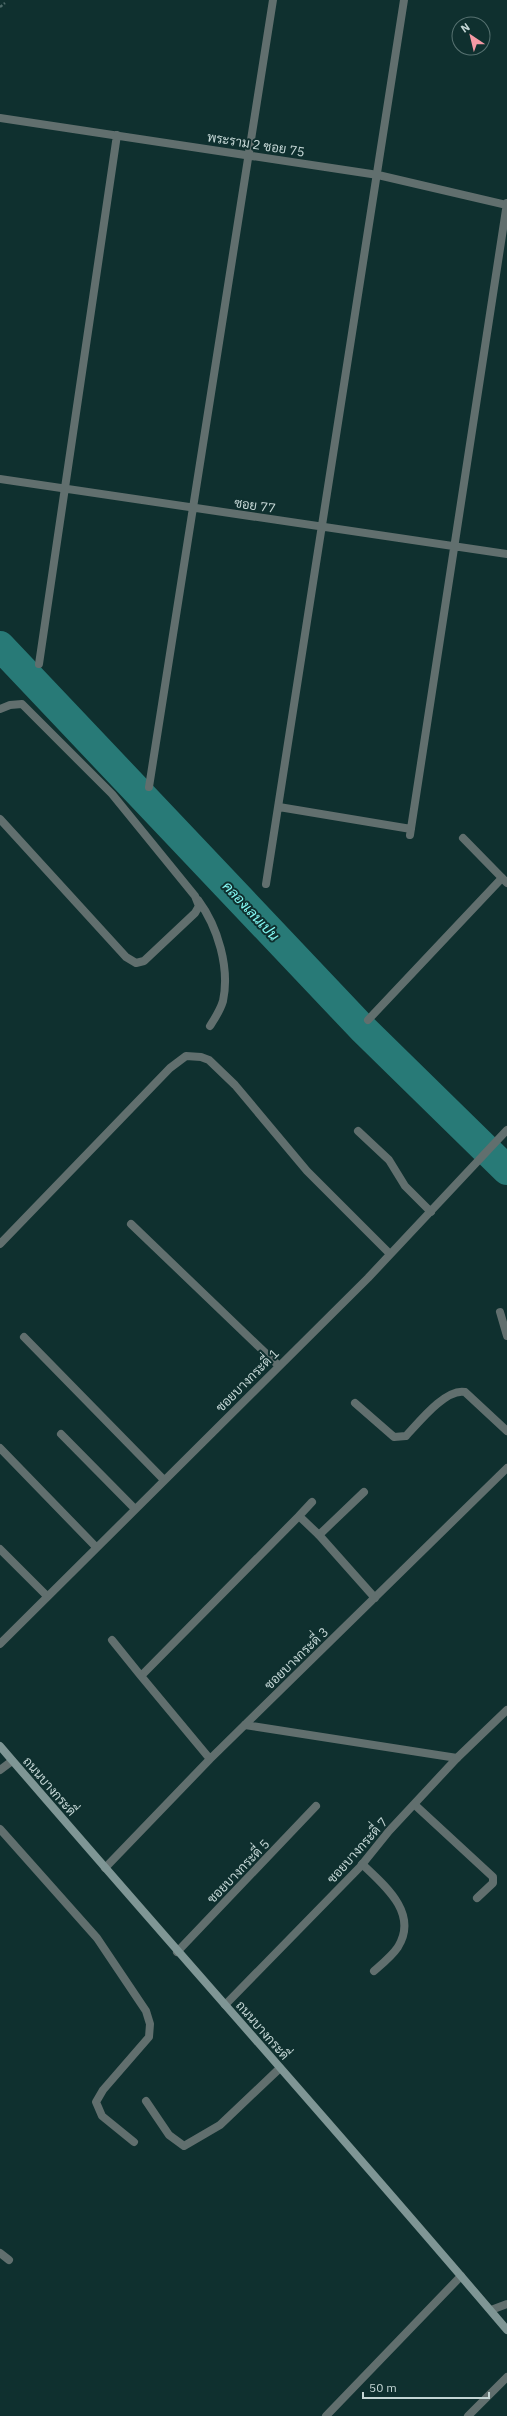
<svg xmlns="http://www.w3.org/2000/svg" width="507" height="2416" font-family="'IBM Plex Sans',Sarabun,sans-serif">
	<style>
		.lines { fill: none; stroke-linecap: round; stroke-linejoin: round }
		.river { stroke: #287a77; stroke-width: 30 }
		.path { stroke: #4e6a69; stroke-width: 2.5; stroke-dasharray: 3 2; stroke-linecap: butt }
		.lane { stroke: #616f6e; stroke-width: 8 }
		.street { stroke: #616f6e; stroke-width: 8 }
		.secondary { stroke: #7f9695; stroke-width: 8 }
		.labels { text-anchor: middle; stroke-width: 4; stroke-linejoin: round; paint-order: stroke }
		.street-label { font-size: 13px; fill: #c4d6d5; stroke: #0f302f }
		.water-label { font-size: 14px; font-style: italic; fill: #84faf5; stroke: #0f302f }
	</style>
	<rect width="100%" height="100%" fill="#0f302f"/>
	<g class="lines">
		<!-- river -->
		<path class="river" d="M 0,646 L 362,1028 L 507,1170"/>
		<!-- path -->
		<path class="path" d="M 0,7 L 5,3"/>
		<!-- lane -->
		<path class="lane" d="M 0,709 L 10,705 L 22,704 L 112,794 L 195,896 L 199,906 L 195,913 L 144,961 L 136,963 L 126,957 L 0,819
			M 198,900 C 218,927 230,968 223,1001 C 220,1011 215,1018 210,1026
			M 368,1020 L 502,878
			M 355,1403 L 394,1437 L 406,1436 C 419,1422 446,1388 465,1392 L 507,1431
			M 319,1535 L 364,1492
			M 245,1725 L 457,1758
			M 0,1770 L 12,1761
			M 415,1805 L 493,1877 L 493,1883 L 477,1898
			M 0,1829 L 97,1938 L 146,2011 L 150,2024 L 149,2037 L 103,2090 L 96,2102 L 102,2116 L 134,2142
			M 362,1864 C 384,1885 419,1913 398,1947 C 392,1956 382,1964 374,1971
			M 146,2101 L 169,2135 L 184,2146 L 220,2125 L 280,2068
			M 0,2253 L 9,2260
			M 326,2416 L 461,2276"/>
		<!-- street -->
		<path class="street" d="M 0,118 L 378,175 L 507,205
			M 0,479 L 507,554
			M 39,664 L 117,135
			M 149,787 L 273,0
			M 279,807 L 411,829
			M 410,835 L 507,203
			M 463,838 L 507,883
			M 266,884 L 404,0
			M 358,1131 L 389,1160 L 405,1186 L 431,1212
			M 131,1224 L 279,1366
			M 0,1244 L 170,1068 L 186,1056 L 201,1057 L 209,1060 L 235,1085 L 307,1171 L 390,1254
			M 500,1312 L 507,1336
			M 24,1337 L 164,1480
			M 61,1434 L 135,1509
			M 0,1448 L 96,1547
			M 299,1516 L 312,1502
			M 0,1549 L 47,1596
			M 112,1640 L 141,1676
			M 0,1644 L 368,1278 L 507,1130
			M 210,1759 L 141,1676 L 299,1516 L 319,1535 L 375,1598
			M 105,1868 L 210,1759 L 507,1468
			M 177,1952 L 316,1806
			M 225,2005 L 360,1867 L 389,1831 L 457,1758 L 507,1710
			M 491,2310 L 507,2304
			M 468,2416 L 507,2377"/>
		<!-- secondary -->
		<path class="secondary" d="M 0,1746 C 168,1942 340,2133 507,2330"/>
	</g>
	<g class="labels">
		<!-- street labels -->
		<g class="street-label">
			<text transform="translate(256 144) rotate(9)" y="5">พระราม 2 ซอย 75</text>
			<text transform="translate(255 505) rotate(8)" y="5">ซอย 77</text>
			<text transform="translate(247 1380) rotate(-45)" y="5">ซอยบางกระดี่ 1</text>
			<text transform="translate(296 1658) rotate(-44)" y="5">ซอยบางกระดี่ 3</text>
			<text transform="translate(50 1786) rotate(49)" y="5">ถนนบางกระดี่</text>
			<text transform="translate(357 1850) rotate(-48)" y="5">ซอยบางกระดี่ 7</text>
			<text transform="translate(238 1871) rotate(-46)" y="5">ซอยบางกระดี่ 5</text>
			<text transform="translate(263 2030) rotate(49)" y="5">ถนนบางกระดี่</text>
		</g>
		<!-- water labels -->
		<g class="water-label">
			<text transform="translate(251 911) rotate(47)" y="5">คลองเลนเปน</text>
		</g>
	</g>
	<!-- north arrow -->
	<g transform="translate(471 36) rotate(325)"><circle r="19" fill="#0f302f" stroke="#577271"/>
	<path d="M0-3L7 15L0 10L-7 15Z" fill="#f49aa5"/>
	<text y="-6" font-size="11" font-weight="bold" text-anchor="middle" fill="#c4d6d5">N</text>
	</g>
	<!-- scale -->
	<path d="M363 2392v6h126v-6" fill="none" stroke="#c4d6d5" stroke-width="2"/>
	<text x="369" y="2392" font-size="12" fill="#c4d6d5" stroke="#0f302f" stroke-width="3" paint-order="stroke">50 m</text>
</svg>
